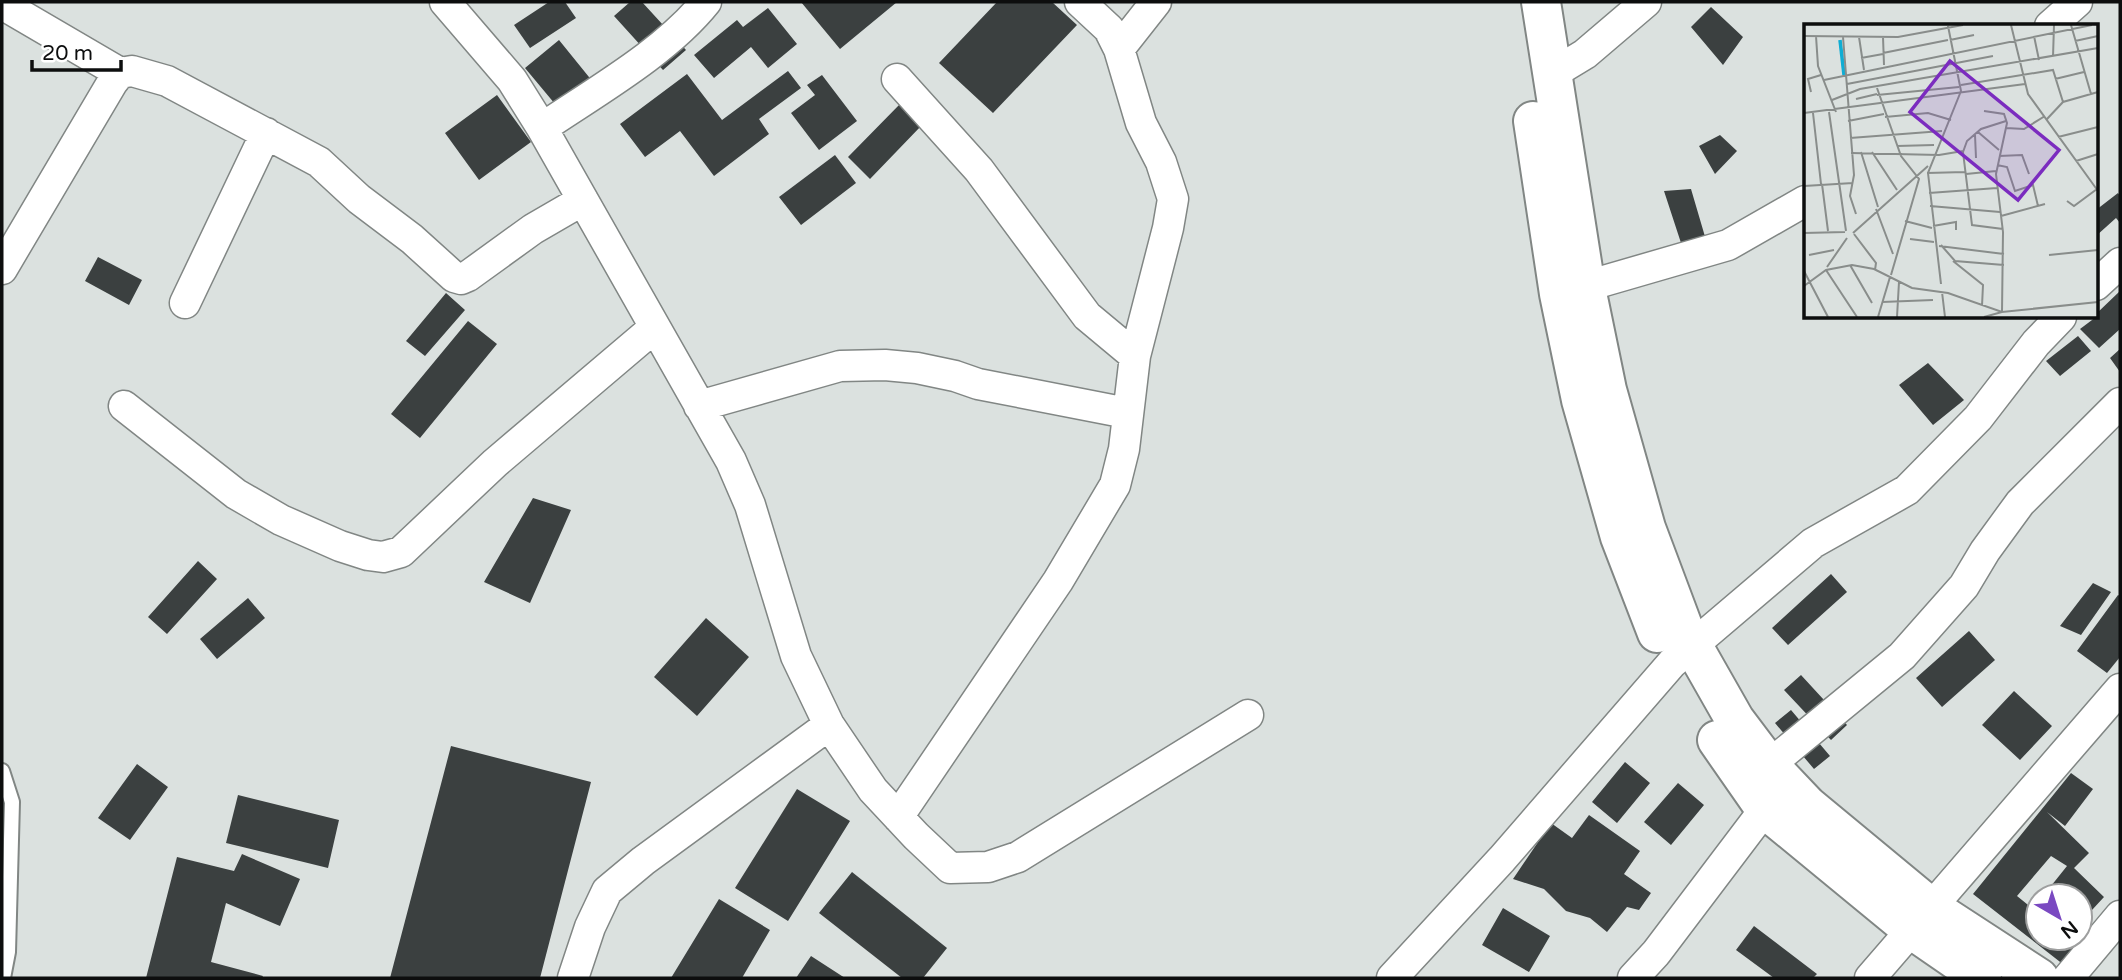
<svg xmlns="http://www.w3.org/2000/svg" width="2122" height="980" font-family="'Varela Round',sans-serif">
	<style>
		.building { fill: #3b4040 }
		.lines { fill: none; stroke-linecap: round; stroke-linejoin: round }
		.lane-casing { stroke: #818684; stroke-width: 18 }
		.street-casing { stroke: #818684; stroke-width: 33 }
		.secondary-casing { stroke: #818684; stroke-width: 42 }
		.lane { stroke: #fff; stroke-width: 14 }
		.street { stroke: #fff; stroke-width: 30 }
		.secondary { stroke: #fff; stroke-width: 38 }
		.inset-river { fill: none; stroke: #0fadd4; stroke-width: 3.5 }
		.inset-road { fill: none; stroke: #898d8b; stroke-width: 2 }
		.view { fill: #7b2cbf; fill-opacity: 0.15; stroke: #7b2cbf; stroke-width: 3.5 }
		.inset-edge { fill: none; stroke: #0d0e0e; stroke-width: 3.5 }
	</style>
	<rect width="100%" height="100%" fill="#dbe1df"/>
	<!-- building -->
	<path class="building" d="M 549,2 L 565,2 L 576,18 L 530,48 L 514,25 Z
		M 630,2 L 642,2 L 686,50 L 663,70 L 614,16 Z
		M 801,2 L 897,2 L 840,49 Z
		M 997,2 L 1052,2 L 1077,25 L 993,113 L 939,63 Z
		M 1711,7 L 1743,37 L 1723,65 L 1691,27 Z
		M 768,8 L 797,44 L 768,68 L 751,47 L 714,78 L 694,55 L 737,20 L 743,27 Z
		M 559,40 L 593,82 L 560,110 L 525,68 Z
		M 788,71 L 801,88 L 759,119 L 769,134 L 714,176 L 680,131 L 645,157 L 620,124 L 687,74 L 722,120 Z
		M 822,75 L 857,121 L 819,150 L 791,113 L 815,95 L 807,85 Z
		M 497,95 L 531,142 L 479,180 L 445,133 Z
		M 900,104 L 922,125 L 870,179 L 848,157 Z
		M 1720,135 L 1737,151 L 1715,174 L 1699,146 Z
		M 835,155 L 856,183 L 801,225 L 779,197 Z
		M 1691,189 L 1706,240 L 1682,246 L 1664,191 Z
		M 2118,193 L 2120,196 L 2120,223 L 2116,218 L 2096,236 L 2096,210 Z
		M 98,257 L 142,280 L 129,305 L 85,281 Z
		M 2120,291 L 2120,329 L 2099,348 L 2080,329 L 2096,317 L 2096,314 Z
		M 446,293 L 465,310 L 425,356 L 406,341 Z
		M 468,321 L 497,344 L 420,438 L 391,414 Z
		M 2078,336 L 2091,351 L 2060,376 L 2046,361 Z
		M 2120,349 L 2120,372 L 2110,358 Z
		M 1928,363 L 1964,400 L 1933,425 L 1899,385 Z
		M 533,498 L 571,510 L 530,603 L 484,582 Z
		M 198,561 L 217,579 L 167,634 L 148,617 Z
		M 1831,574 L 1847,592 L 1788,645 L 1772,628 Z
		M 2093,583 L 2111,592 L 2081,635 L 2060,626 Z
		M 2118,595 L 2120,596 L 2120,657 L 2107,673 L 2077,651 Z
		M 248,598 L 265,618 L 217,659 L 200,639 Z
		M 706,618 L 749,657 L 697,716 L 654,677 Z
		M 1969,631 L 1995,660 L 1942,707 L 1916,678 Z
		M 1801,675 L 1847,725 L 1831,740 L 1784,690 Z
		M 2014,691 L 2052,726 L 2020,760 L 1982,725 Z
		M 1791,710 L 1830,756 L 1814,769 L 1775,723 Z
		M 451,746 L 591,782 L 540,978 L 390,978 Z
		M 1625,762 L 1650,783 L 1617,823 L 1592,802 Z
		M 137,764 L 168,787 L 130,840 L 98,818 Z
		M 2071,773 L 2093,789 L 2065,826 L 2047,812 L 2089,853 L 2074,868 L 2104,897 L 2080,923 L 2080,896 L 2043,896 L 2067,866 L 2051,856 L 2017,896 L 2038,913 L 2038,938 L 2068,938 L 2079,947 L 2064,965 L 1973,894 Z
		M 1678,783 L 1704,805 L 1671,845 L 1644,822 Z
		M 797,789 L 850,821 L 788,921 L 735,888 Z
		M 238,795 L 339,820 L 328,868 L 226,843 Z
		M 1589,815 L 1640,851 L 1624,874 L 1651,893 L 1639,910 L 1627,907 L 1607,932 L 1590,918 L 1566,911 L 1544,889 L 1513,879 L 1551,823 L 1572,838 Z
		M 242,854 L 300,879 L 280,926 L 226,903 L 211,962 L 263,976 L 262,978 L 146,978 L 177,857 L 234,871 Z
		M 852,872 L 947,948 L 923,978 L 902,978 L 819,913 Z
		M 719,899 L 770,930 L 742,978 L 671,978 Z
		M 1503,908 L 1550,936 L 1529,972 L 1482,945 Z
		M 1754,926 L 1817,974 L 1813,978 L 1774,978 L 1736,950 Z
		M 811,956 L 845,978 L 796,978 Z"/>
	<g class="lines">
		<!-- lane casing -->
		<g class="lane-casing">
			<path id="lane" d="M 2,771 L 12,802 L 8,952 L 3,978"/>
		</g>
		<!-- street casing -->
		<g class="street-casing">
			<path id="street" d="M 445,2 L 512,80 L 542,128 L 731,461 L 750,505 L 796,656 L 829,725 L 873,790 L 916,836 L 950,868 L 988,867 L 1018,857 L 1248,715
				M 2,4 L 120,73
				M 2050,26 L 2077,2
				M 1119,49 L 1156,2
				M 1552,74 L 1585,54 L 1646,2
				M 897,79 L 979,170 L 1087,316 L 1135,356
				M 542,128 C 595,92 666,52 706,2
				M 2,269 L 112,83 L 120,73 L 132,71 L 167,81 L 319,162 L 359,199 L 412,239 L 454,277 L 461,279 L 468,276 L 533,229 L 583,200
				M 2096,285 L 2120,263
				M 1566,292 L 1728,245 L 1805,201
				M 185,303 L 266,133
				M 124,406 L 236,494 L 281,520 L 340,546 L 368,555 L 383,557 L 401,552 L 495,463 L 654,328
				M 699,406 L 840,366 L 885,365 L 917,368 L 955,376 L 978,384 L 1127,413
				M 1769,765 L 1902,656 L 1964,586 L 1985,551 L 2020,503 L 2120,403
				M 898,817 L 1058,581 L 1115,485 L 1124,449 L 1135,356 L 1168,228 L 1173,199 L 1161,162 L 1141,123 L 1119,49 L 1109,29 L 1080,2
				M 573,978 L 590,927 L 607,891 L 643,861 L 829,725
				M 1392,978 L 1502,859 L 1672,663 L 1813,543 L 1907,490 L 1978,418 L 2036,343 L 2061,317
				M 1633,978 L 1656,953 L 1765,809
				M 1870,978 L 2120,689
				M 2068,978 L 2120,916"/>
		</g>
		<!-- secondary casing -->
		<g class="secondary-casing">
			<path id="secondary" d="M 1541,2 L 1586,288 L 1607,390 L 1646,528 L 1685,632 L 1735,720 L 1769,765 L 1808,806 L 1930,907 L 2039,978
				M 1533,121 L 1559,294 L 1581,400 L 1620,537 L 1657,633
				M 1717,740 L 1765,809 L 1911,929 L 1982,978"/>
		</g>
		<!-- lane -->
		<use href="#lane" class="lane"/>
		<!-- street -->
		<use href="#street" class="street"/>
		<!-- secondary -->
		<use href="#secondary" class="secondary"/>
	</g>
	<!-- overview -->
	<g transform="translate(1804 24)">
		<rect width="294" height="294" fill="#dbe1df"/>
		<path class="inset-river" d="M 36,16 L 40,51"/>
		<path class="inset-road" d="M 207,1 L 224,70 L 294,167M 267,1 L 287,70M 0,12 L 94,13 L 159,1M 12,12 L 14,42 L 32,88M 230,12 L 235,36M 39,13 L 50,151 L 46,172 L 52,190M 55,13 L 60,46M 79,13 L 80,41M 146,16 L 170,11M 271,17 L 294,12M 79,29 L 144,16M 249,33 L 250,1M 57,34 L 79,30M 251,55 L 280,48M 20,56 L 288,1M 43,60 L 189,32M 157,61 L 249,46 L 259,78M 73,64 L 97,132 L 115,155 L 87,251M 7,68 L 4,55 L 17,51M 73,71 L 155,63M 52,75 L 73,70M 28,76 L 56,65 L 294,24M 25,88 L 42,207M 0,89 L 221,60M 9,89 L 17,160M 81,93 L 124,89 L 147,96M 243,95 L 259,78 L 294,68M 44,97 L 80,90M 202,104 L 220,105 L 241,92M 174,108 L 195,126M 171,111 L 172,134M 254,113 L 294,103M 46,114 L 138,107M 93,122 L 130,121M 57,128 L 74,183M 68,128 L 93,166M 47,129 L 135,131 L 159,127M 195,132 L 218,131 L 225,150M 272,137 L 294,130M 193,141 L 203,143 L 211,167 L 229,161 L 234,182M 123,149 L 161,148M 162,150 L 192,147M 18,160 L 24,207M 0,162 L 49,159M 125,169 L 193,164M 263,177 L 270,182 L 293,165M 126,182 L 196,188M 72,185 L 89,230M 197,192 L 241,180M 101,197 L 128,204M 129,202 L 152,198 L 152,206M 199,205 L 168,201 L 159,128 L 163,117 L 177,105 L 202,97M 0,209 L 41,208M 49,209 L 124,142M 50,210 L 72,239 L 71,246M 106,215 L 130,218M 137,221 L 151,237 L 200,241M 135,222 L 200,230M 5,231 L 30,226M 245,231 L 294,226M 149,237 L 179,261 L 178,282M 46,241 L 68,279M 23,243 L 43,214M 22,246 L 53,293M 0,247 L 24,293M 137,260 L 124,149 L 157,67 L 144,2M 0,262 L 22,246 L 48,241 L 70,245 L 108,264 L 144,269 L 198,288 L 294,278M 138,268 L 141,293M 78,278 L 129,276M 74,293 L 86,253M 93,293 L 95,258M 180,293 L 198,288 L 199,208 L 192,150 L 203,99 L 200,90 L 180,87"/>
		<path class="view" d="M 146,37 L 255,126 L 214,176 L 106,88 Z"/>
		<rect width="294" height="294" class="inset-edge"/>
	</g>
	<!-- border -->
	<rect width="2122" height="980" fill="none" stroke="#0d0e0e" stroke-width="7"/>
	<!-- north arrow -->
	<g transform="translate(2059 917) rotate(141)"><circle r="33" fill="#ffffff" stroke="#9e9f9f" stroke-width="2"/>
	<path d="M0-5L12 26L0 18L-12 26Z" fill="#7a49c1"/>
	<text y="-10" font-size="19" font-weight="bold" text-anchor="middle" fill="#0d0e0e">N</text>
	</g>
	<!-- scale -->
	<path d="M32 60v10h89v-10" fill="none" stroke="#0d0e0e" stroke-width="3.5"/>
	<text x="42" y="60" font-size="21" fill="#0d0e0e" stroke="#ffffff" stroke-width="5" paint-order="stroke">20 m</text>
</svg>
